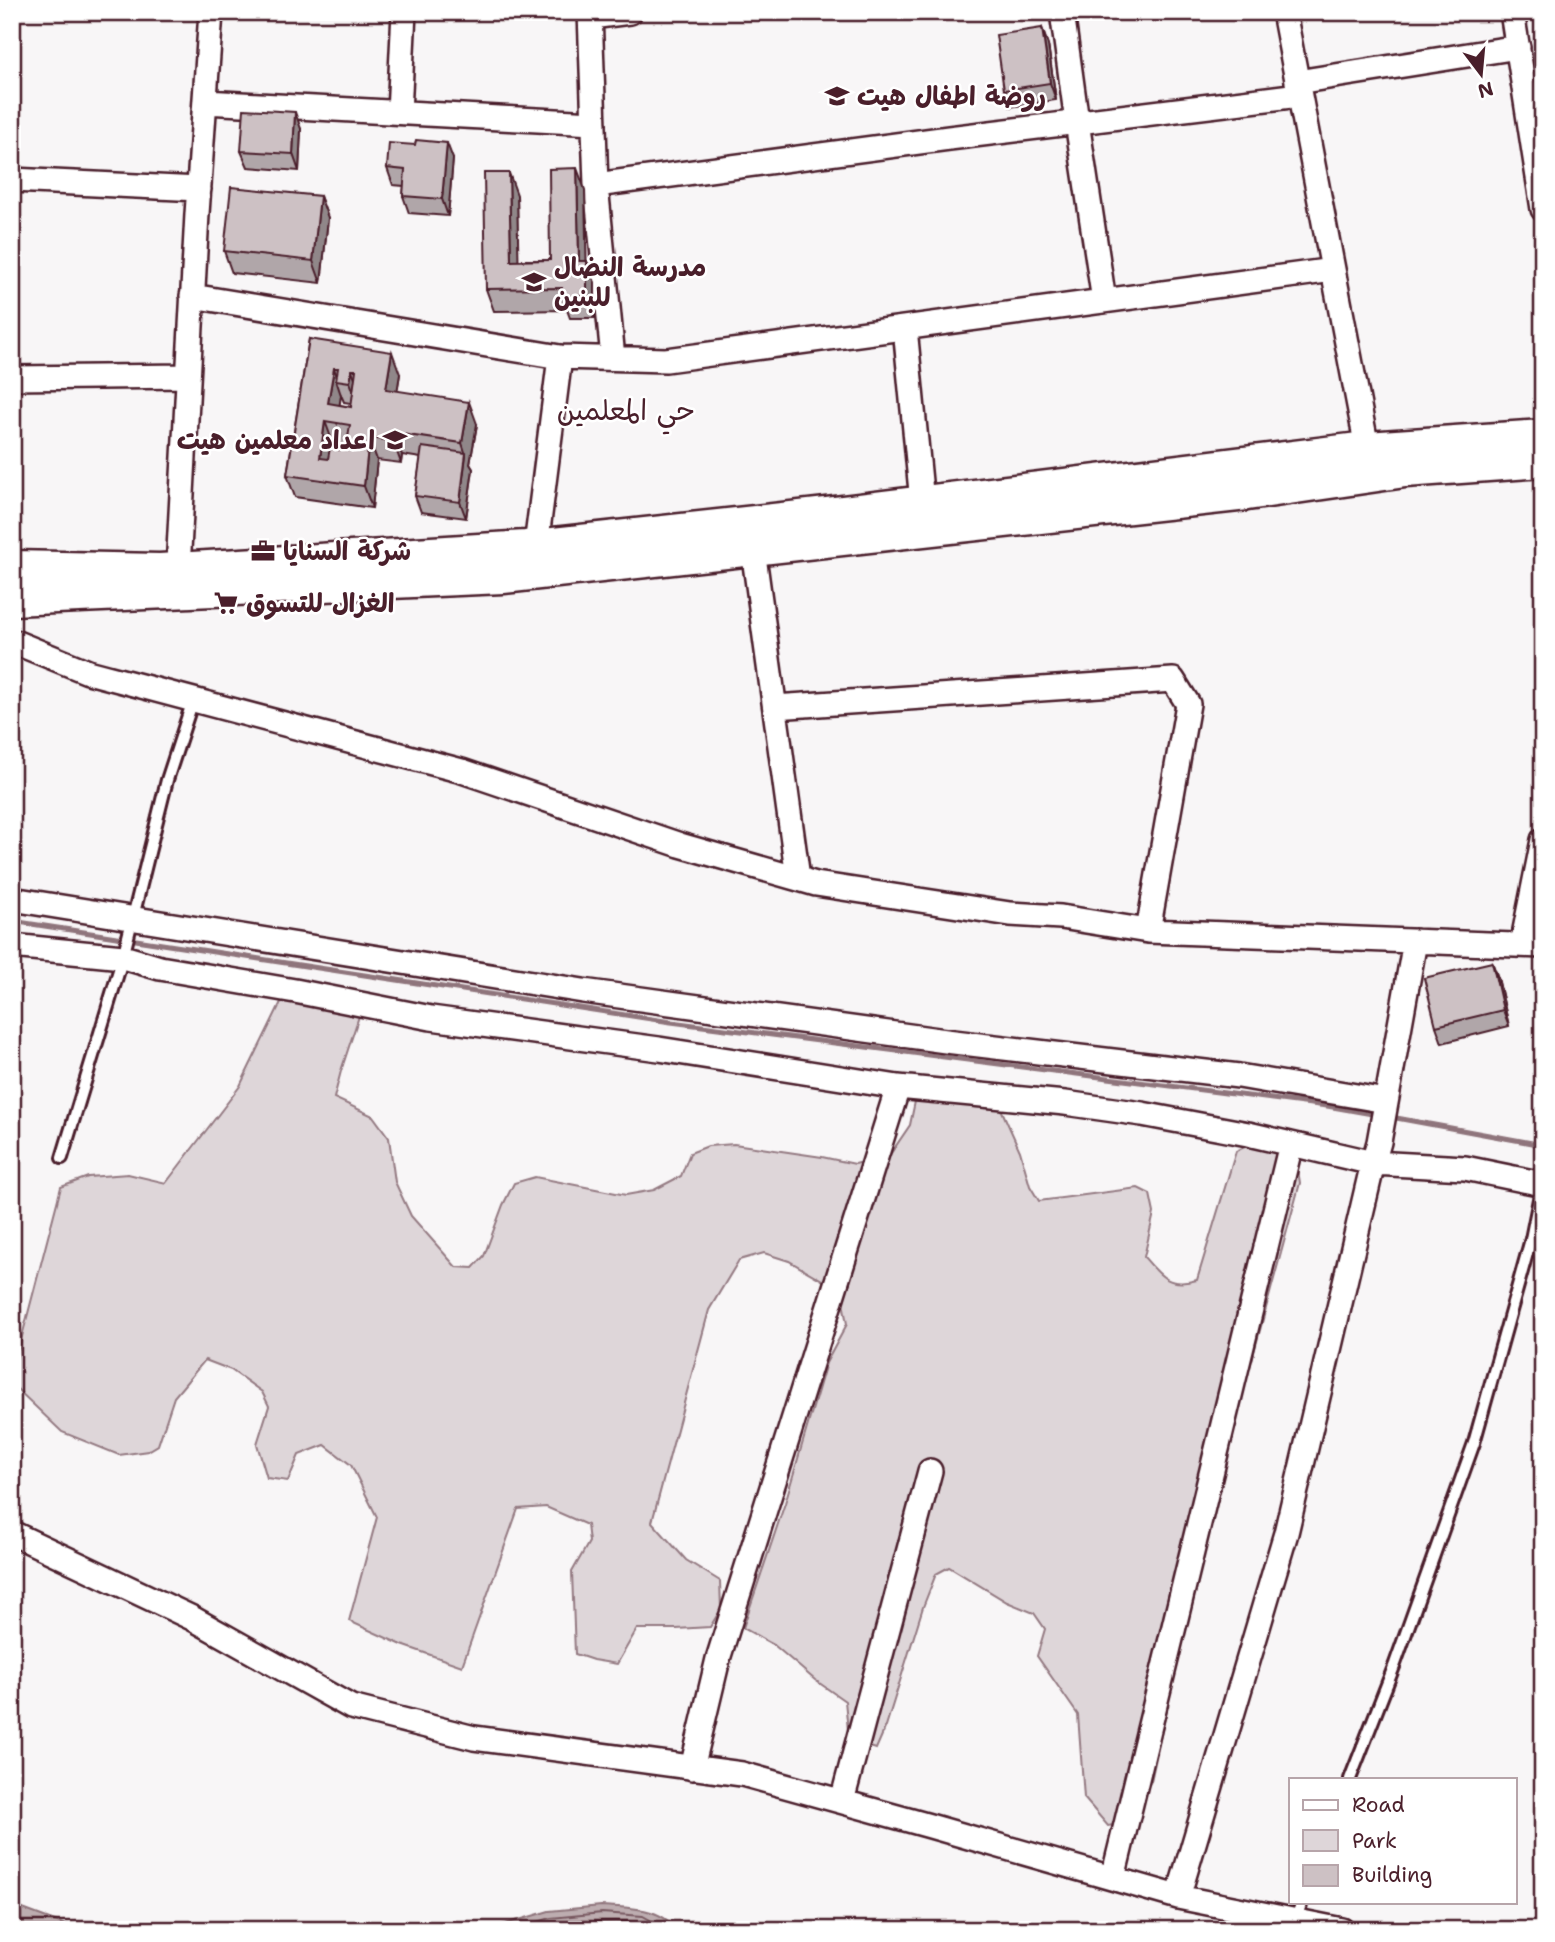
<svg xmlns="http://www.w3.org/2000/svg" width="1555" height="1942" font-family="'Shantell Sans','Playpen Sans Arabic',sans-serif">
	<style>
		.green { fill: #ded6d9; stroke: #947a82; stroke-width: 2 }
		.water { fill: #bdadb0; stroke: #8f747b; stroke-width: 2 }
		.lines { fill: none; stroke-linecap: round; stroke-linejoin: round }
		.shore { stroke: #785860; stroke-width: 2 }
		.stream { stroke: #8f747b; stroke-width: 5 }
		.service-casing { stroke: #4a1f2b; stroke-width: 16 }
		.minor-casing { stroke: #4a1f2b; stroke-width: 28 }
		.secondary-casing { stroke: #4a1f2b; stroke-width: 37 }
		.service { stroke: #fff; stroke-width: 10 }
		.minor { stroke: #fff; stroke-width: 23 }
		.secondary { stroke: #fff; stroke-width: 32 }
		.wall { fill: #b0a6a9; stroke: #4a1f2b; stroke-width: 2; fill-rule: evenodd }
		.shaded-wall { fill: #908789; stroke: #4a1f2b; stroke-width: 2 }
		.building { fill: #cdc1c4; stroke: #4a1f2b; stroke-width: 2; fill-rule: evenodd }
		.labels { text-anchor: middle; stroke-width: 5; stroke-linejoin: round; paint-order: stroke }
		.poi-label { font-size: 26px; font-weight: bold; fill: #4a1f2b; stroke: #fff; text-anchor: start }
		.neighbourhood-label { font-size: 28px; fill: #4a1f2b; stroke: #fff }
	</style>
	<rect width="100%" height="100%" fill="#f8f6f7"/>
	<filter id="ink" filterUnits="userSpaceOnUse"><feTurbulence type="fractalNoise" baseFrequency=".0143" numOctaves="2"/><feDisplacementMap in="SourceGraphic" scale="14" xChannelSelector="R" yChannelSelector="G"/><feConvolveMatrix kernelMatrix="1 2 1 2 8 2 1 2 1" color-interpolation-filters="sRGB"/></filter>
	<g filter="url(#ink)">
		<!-- green -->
		<path class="green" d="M 283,998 L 360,1013 L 341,1071 L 334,1098 L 373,1116 L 389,1138 L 395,1182 L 411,1216 L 456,1267 L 473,1268 L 484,1256 L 503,1205 L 514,1183 L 535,1177 L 626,1195 L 654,1190 L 681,1176 L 690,1153 L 708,1146 L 734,1144 L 822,1157 L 855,1164 L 889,1156 L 910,1125 L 917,1092 L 987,1101 L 1002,1111 L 1020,1151 L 1030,1186 L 1039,1201 L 1138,1188 L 1150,1194 L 1154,1213 L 1144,1257 C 1160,1276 1169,1288 1197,1280 L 1236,1151 L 1251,1144 L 1286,1148 L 1297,1164 L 1300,1183 L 1207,1525 L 1151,1781 L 1130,1822 L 1108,1826 L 1084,1798 L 1078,1715 L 1037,1656 L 1045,1629 L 1034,1613 L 1007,1602 L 949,1567 L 936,1574 L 923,1607 L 886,1726 L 876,1749 L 849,1740 L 845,1701 L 815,1680 L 774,1645 L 743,1628 L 785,1503 L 826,1363 L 847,1324 L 841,1291 L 789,1261 L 764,1253 L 739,1260 L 709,1310 L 652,1522 L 686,1560 L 720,1581 L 721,1609 L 710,1627 L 676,1629 L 637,1629 L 617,1664 L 593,1660 L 575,1654 L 572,1572 L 589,1542 L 587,1525 L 546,1507 L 518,1509 L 462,1666 L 402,1645 L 349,1621 L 377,1517 L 351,1465 L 325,1445 L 299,1455 L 288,1481 L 267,1478 L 257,1444 L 269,1406 L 262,1392 L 231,1370 L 205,1360 L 174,1397 L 158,1445 L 148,1451 L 119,1455 L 62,1432 L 16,1388 L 13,1371 L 61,1187 L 88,1177 L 128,1174 L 166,1183 L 240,1086 Z"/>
		<!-- water -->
		<path class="water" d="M 12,1905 L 79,1930 L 12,1930 Z
			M 601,1906 C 625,1907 662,1907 676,1930 L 485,1930 L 549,1911 Z"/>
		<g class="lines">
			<!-- shore -->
			<path class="shore" d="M 510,1930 L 551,1918 L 602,1913 L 643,1916 L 668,1930
				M 542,1930 C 564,1924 620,1917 641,1924 C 644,1926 647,1928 650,1930"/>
			<!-- stream -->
			<path class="stream" d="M 12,921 L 671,1022 L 1327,1106 L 1378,1115
				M 1391,1117 L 1543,1145"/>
			<!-- service casing -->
			<g class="service-casing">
				<path id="service" d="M 62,1158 L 123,957 L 167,780 L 193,700
					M 1350,1779 L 1395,1664 L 1474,1443 L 1531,1239 L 1542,1184
					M 1295,1920 L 1302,1902"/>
			</g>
			<!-- minor casing -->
			<g class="minor-casing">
				<path id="minor" d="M 590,12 L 596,185 L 613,358
					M 1062,12 L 1077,122 L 1104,301
					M 1284,12 L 1367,448
					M 1512,12 L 1543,209
					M 591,17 L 630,12
					M 1297,82 L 1518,47
					M 205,102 L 594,123
					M 399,112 L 404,12
					M 12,180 L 199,189
					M 596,185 L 949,138 L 1299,95
					M 192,296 L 560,357 L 666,360 L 1333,270
					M 905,328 L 922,502
					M 12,378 L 188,376
					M 536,546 L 560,357
					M 753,549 L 798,878
					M 178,569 L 197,214 L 211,12
					M 12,641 L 88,672 L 462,771 L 680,845 L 816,884 L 1010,914 L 1061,917 L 1148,931 L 1543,946
					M 775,707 L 1173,680 L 1188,704 L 1148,931
					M 12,899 L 583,991 L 946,1041 L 1239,1076 L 1386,1101
					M 1522,945 L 1543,840
					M 12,946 L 123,957 L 160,968 L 295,991 L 431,1018 L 659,1049 L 898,1087 L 1065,1103 L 1142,1114 L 1248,1134 L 1373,1163 L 1465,1168 L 1543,1184
					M 12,1533 L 192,1618 L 351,1707 L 474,1738 L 742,1774 L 930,1826 L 1178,1897 L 1342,1930
					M 692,1768 L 718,1659 L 898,1087
					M 842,1801 L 930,1471
					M 1113,1878 L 1291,1144
					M 1178,1897 L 1286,1533 L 1373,1163 L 1379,1142 L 1415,941"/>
			</g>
			<!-- secondary casing -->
			<g class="secondary-casing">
				<path id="secondary" d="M 12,567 L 160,570 L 526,547 L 827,514 L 1367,448 L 1543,436
					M 12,599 L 503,577 L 1247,494 L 1405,471 L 1543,461"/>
			</g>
			<!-- service -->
			<use href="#service" class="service"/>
			<!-- minor -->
			<use href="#minor" class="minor"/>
			<!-- secondary -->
			<use href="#secondary" class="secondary"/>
		</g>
		<!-- wall -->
		<path class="wall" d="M 1042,28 L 1048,45 L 1056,100 L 1010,107 L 1004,90 Z
			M 301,129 L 299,171 L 248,167 L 241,151 Z
			M 453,159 L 448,216 L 409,213 L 403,196 L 404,186 L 393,185 L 387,168 Z
			M 585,190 L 586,261 L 595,283 L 595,318 L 570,318 L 567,310 L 494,311 L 486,289 L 517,195 L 518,260 L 550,260 Z
			M 320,196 L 328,218 L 321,283 L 232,273 L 224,251 Z
			M 309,339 L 400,374 L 397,391 L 477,424 L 470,464 L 473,469 L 466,518 L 421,512 L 415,496 L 421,458 L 402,455 L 401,463 L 377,460 L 372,508 L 295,497 L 287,475 ZM 341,395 L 344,402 L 351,403 L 351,407 L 339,405 ZM 333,443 L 346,445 L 346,451 L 333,449 Z
			M 1492,962 L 1498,978 L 1509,1026 L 1442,1043 L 1436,1026 Z"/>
		<!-- shaded-wall -->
		<path class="shaded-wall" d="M 1042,28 L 1048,45 L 1056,100 L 1050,83 Z
			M 295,112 L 301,129 L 299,171 L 293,154 Z
			M 447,143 L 453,159 L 448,216 L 442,199 Z
			M 577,168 L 585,190 L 587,283 L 579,261 Z
			M 509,173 L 517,195 L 519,283 L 511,261 Z
			M 320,196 L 328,218 L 321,283 L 313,261 Z
			M 587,261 L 595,283 L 595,318 L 587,296 Z
			M 392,352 L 400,374 L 394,411 L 386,389 Z
			M 334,368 L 338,380 L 336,380 L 341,395 L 337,423 L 328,403 Z
			M 352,370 L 360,392 L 358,404 L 350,382 Z
			M 469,402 L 477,424 L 470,464 L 473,469 L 466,518 L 460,502 L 466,455 L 462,443 Z
			M 325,421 L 333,443 L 328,480 L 320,458 Z
			M 394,433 L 402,455 L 401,463 L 393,441 Z
			M 369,438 L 377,460 L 372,508 L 364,486 Z
			M 1492,962 L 1498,978 L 1509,1026 L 1503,1010 Z"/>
		<!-- building -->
		<path class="building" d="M 1042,28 L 1050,83 L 1004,90 L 996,35 Z
			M 244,109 L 295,112 L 293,154 L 241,151 Z
			M 416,140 L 447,143 L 442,199 L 403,196 L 405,170 L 387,168 L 389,143 L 415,145 Z
			M 577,168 L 579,261 L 587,261 L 587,296 L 562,296 L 562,288 L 486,289 L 484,173 L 509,173 L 511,261 L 550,260 L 549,169 Z
			M 231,187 L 320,196 L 313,261 L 224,251 Z
			M 309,339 L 392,352 L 386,389 L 469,402 L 462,443 L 394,433 L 393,441 L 369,438 L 364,486 L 287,475 ZM 334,368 L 338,368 L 336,380 L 350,382 L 352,370 L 356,370 L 351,407 L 328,403 ZM 325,421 L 350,425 L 346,451 L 330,448 L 328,459 L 320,458 Z
			M 422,447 L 466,453 L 460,502 L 415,496 Z
			M 1492,962 L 1503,1010 L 1436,1026 L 1424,978 Z"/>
	</g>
	<!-- icons -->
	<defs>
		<g id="school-bare" transform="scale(1.89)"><path d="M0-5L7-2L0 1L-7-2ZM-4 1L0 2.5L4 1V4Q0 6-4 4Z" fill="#4a1f2b" stroke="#fff" stroke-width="2.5" paint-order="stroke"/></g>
		<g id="office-bare" transform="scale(1.89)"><path d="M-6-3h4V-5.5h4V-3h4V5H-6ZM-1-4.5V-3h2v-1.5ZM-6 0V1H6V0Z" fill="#4a1f2b" stroke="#fff" stroke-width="2.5" paint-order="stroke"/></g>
		<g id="supermarket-bare" transform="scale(1.89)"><path d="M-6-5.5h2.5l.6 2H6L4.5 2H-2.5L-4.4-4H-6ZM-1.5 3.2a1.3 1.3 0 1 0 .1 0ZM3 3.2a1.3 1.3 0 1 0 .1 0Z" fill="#4a1f2b" stroke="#fff" stroke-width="2.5" paint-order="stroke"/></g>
	</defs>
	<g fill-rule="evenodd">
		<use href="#school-bare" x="837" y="96"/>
		<use href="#school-bare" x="534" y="282"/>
		<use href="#school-bare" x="395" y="440"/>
		<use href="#office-bare" x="263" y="551"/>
		<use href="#supermarket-bare" x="226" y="603"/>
	</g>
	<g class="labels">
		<!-- poi labels -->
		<g class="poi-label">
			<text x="857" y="105">روضة اطفال هيت</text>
			<text x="554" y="276">مدرسة النضال<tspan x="554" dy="30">للبنين</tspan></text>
			<text x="375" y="449" text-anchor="end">اعداد معلمين هيت</text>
			<text x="283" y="560">شركة السنايا</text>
			<text x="246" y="612">الغزال للتسوق</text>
		</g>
		<!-- neighbourhood labels -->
		<g class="neighbourhood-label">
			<text x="626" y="420">حي المعلمين</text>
		</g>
	</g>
	<!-- margin -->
	<rect width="1555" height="1942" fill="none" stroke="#fff" stroke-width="42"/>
	<rect x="21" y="21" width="1513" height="1900" fill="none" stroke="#4a1f2b" stroke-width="2.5" filter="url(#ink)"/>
	<!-- legend -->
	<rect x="1289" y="1778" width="228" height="126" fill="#ffffff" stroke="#b7a5aa" stroke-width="2"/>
	<rect x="1303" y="1800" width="35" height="10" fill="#ffffff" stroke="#b7a5aa" stroke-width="2"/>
	<text x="1352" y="1812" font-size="21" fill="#4a1f2b">Road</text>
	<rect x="1303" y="1830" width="35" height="21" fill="#ded6d9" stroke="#b7a5aa" stroke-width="2"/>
	<text x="1352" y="1848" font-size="21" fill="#4a1f2b">Park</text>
	<rect x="1303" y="1865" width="35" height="21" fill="#cdc1c4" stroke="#b7a5aa" stroke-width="2"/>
	<text x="1352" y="1882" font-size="21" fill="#4a1f2b">Building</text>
	<!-- north arrow -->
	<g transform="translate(1481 74) rotate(164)" stroke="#ffffff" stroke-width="5" paint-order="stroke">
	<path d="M0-5L12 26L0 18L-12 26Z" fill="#4a1f2b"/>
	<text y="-10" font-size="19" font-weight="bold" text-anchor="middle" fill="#4a1f2b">N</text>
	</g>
</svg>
